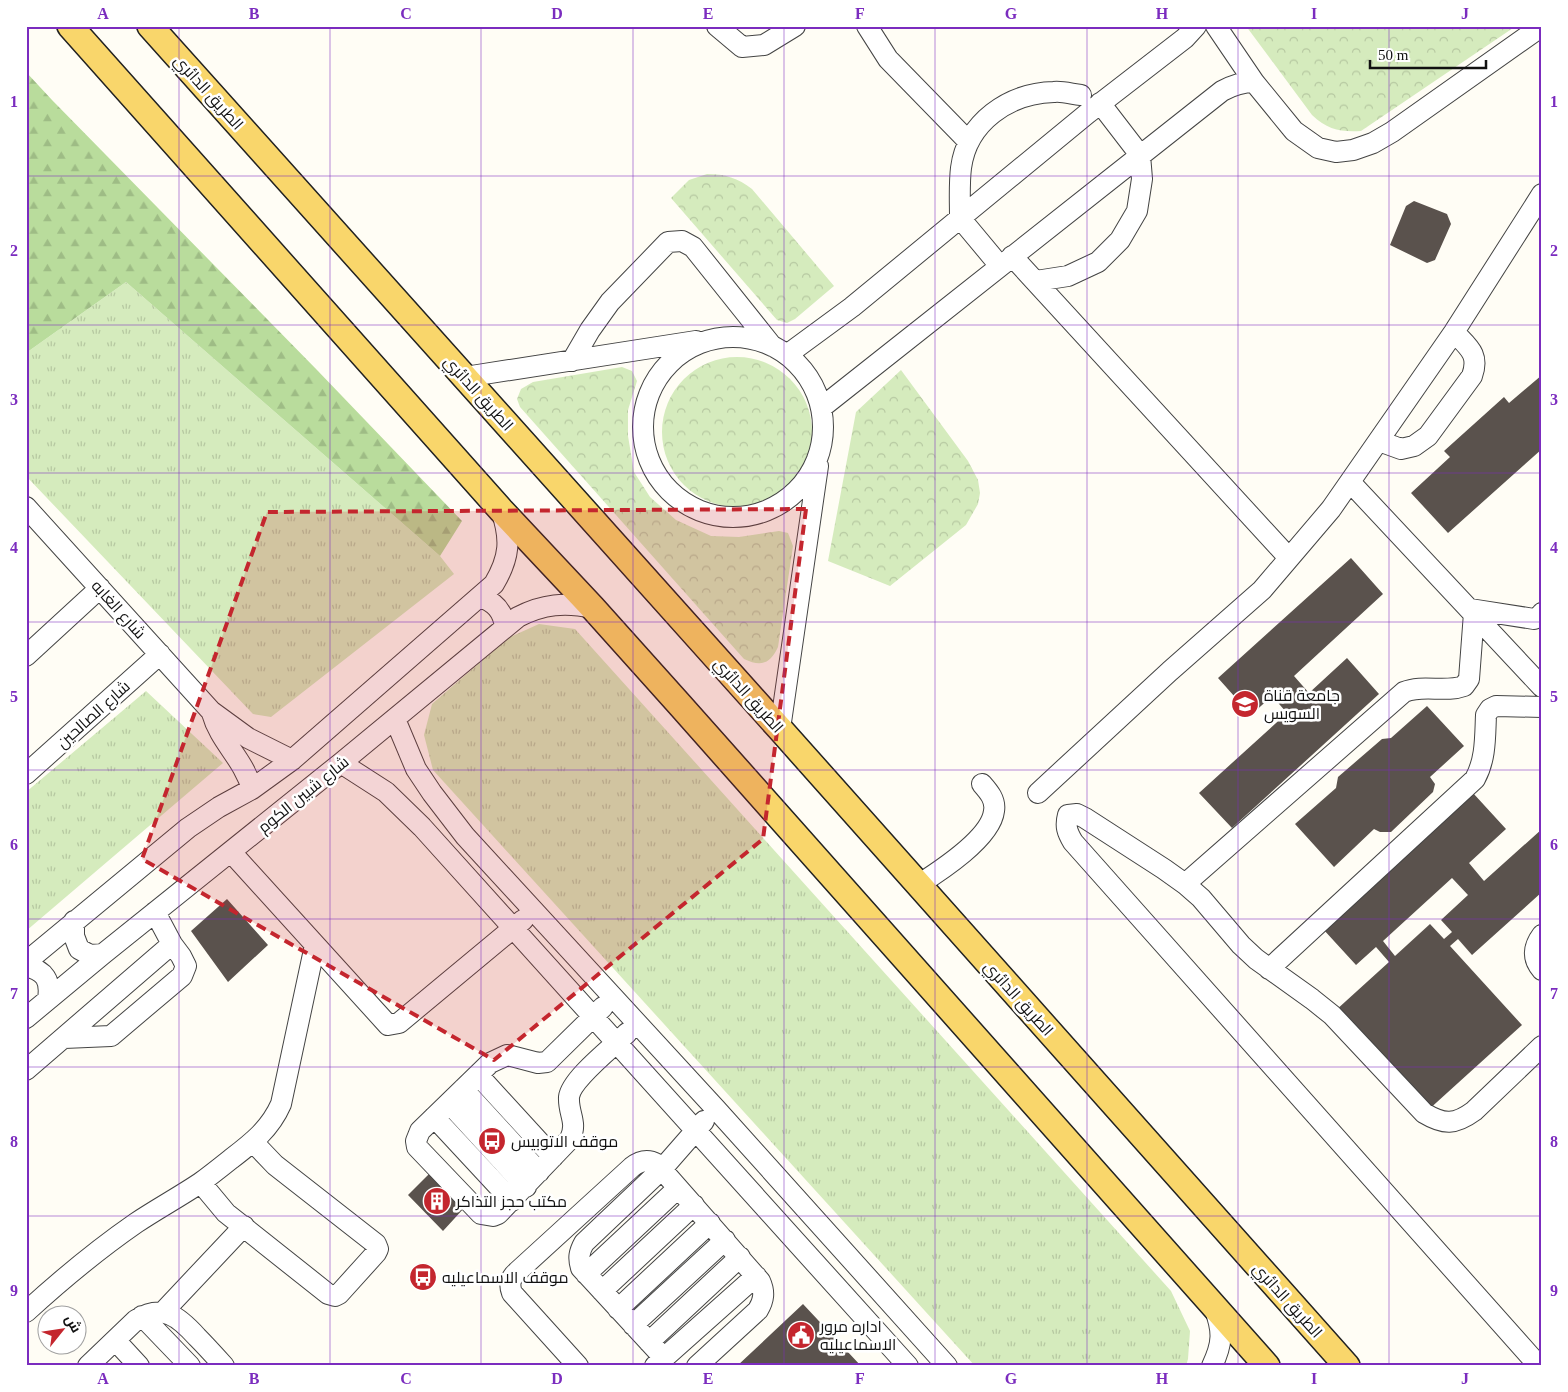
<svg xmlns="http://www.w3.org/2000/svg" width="1568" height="1392" font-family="'Times New Roman',Cairo,serif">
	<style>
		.grass { fill: url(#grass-tufts) }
		.forest { fill: url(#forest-firs) }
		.park { fill: url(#park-crowns) }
		.building { fill: #5a524d; fill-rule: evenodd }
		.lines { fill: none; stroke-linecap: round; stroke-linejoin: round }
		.minor-casing { stroke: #444; stroke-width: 22 }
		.major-casing { stroke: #222; stroke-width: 28 }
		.minor { stroke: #fff; stroke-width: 20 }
		.major { stroke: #f9d66b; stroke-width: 25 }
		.marked { fill: #c4262e; fill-opacity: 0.2; stroke: #c4262e; stroke-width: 4; stroke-dasharray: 10 6; stroke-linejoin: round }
		.grid { fill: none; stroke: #7b2cbf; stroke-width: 1; stroke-opacity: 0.55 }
		.labels { text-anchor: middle; stroke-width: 5; stroke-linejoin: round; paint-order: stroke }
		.street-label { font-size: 16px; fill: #111; stroke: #fff }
		.poi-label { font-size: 16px; fill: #111; stroke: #fff; text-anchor: start }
		.neatline { fill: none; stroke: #7b2cbf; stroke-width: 2 }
		.grid-label { font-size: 16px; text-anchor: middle; font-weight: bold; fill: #7b2cbf }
	</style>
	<defs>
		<pattern id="grass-tufts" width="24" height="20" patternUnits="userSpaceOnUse" patternTransform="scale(1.25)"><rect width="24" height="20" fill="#d5ebbd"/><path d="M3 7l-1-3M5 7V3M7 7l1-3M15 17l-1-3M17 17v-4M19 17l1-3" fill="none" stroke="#b6c8a1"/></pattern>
		<pattern id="forest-firs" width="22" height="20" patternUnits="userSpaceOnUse" patternTransform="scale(1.25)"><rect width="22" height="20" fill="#b9dc9c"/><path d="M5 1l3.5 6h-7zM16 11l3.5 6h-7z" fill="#9ebc85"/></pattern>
		<pattern id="park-crowns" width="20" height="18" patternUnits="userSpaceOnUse" patternTransform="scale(1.25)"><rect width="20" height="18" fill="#d5ebbd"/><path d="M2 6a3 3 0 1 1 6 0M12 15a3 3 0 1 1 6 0" fill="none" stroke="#b6c8a1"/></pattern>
	</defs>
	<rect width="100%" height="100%" fill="#fffdf5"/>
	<!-- grass -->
	<path class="grass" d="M 126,282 L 440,556 L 454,574 L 271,717 L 253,714 L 26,476 L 26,353 Z
		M 539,624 L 575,629 L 1171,1291 L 1190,1331 L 1188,1359 L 1186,1366 L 975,1366 L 433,770 L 424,735 L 432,704 L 508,638 Z
		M 146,691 L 223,763 L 26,931 L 26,792 Z"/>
	<!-- forest -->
	<path class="forest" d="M 26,72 L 52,100 L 317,370 L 462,521 L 440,556 L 126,282 L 26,353 Z"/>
	<!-- park -->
	<path class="park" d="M 1246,26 L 1516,26 L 1361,131 C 1340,132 1328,130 1312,115 Z
		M 707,174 C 725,174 738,178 752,189 L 834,286 L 795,319 L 787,323 L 777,320 L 671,198 L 689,180 Z
		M662 432a75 75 0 1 1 150 0a75 75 0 1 1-150 0Z
		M 622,367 L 632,371 L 637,381 L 628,410 L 628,436 L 634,472 L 650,497 L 676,520 L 711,536 L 739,537 L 779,531 L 788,533 L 793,546 L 778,647 C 770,664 761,667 744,659 L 520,407 L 517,399 L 521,389 L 533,382 Z
		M 901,370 L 968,461 L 978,480 L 980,493 L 978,504 L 966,525 L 890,586 L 828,561 L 856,412 Z"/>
	<!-- building -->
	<path class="building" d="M 1414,201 L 1447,214 L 1451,224 L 1435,260 L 1427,263 L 1390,245 L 1406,206 Z
		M 1542,375 L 1542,449 L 1448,533 L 1411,493 L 1450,457 L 1444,451 L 1504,397 L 1509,403 Z
		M 1351,558 L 1383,594 L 1294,676 L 1309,693 L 1347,658 L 1379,694 L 1232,828 L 1199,793 L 1287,713 L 1272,696 L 1251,715 L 1218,678 Z
		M 1427,706 L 1464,746 L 1430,777 L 1435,784 L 1433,792 L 1391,832 L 1380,832 L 1374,829 L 1334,867 L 1295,824 L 1336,788 L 1338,777 L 1382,739 L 1391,738 Z
		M 1473,793 L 1506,829 L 1469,863 L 1484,881 L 1542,829 L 1542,892 L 1472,955 L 1458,939 L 1450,946 L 1522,1025 L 1426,1112 L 1335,1011 L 1389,962 L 1376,947 L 1356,965 L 1323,929 ZM 1452,878 L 1468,895 L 1441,920 L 1452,932 L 1444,939 L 1430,924 L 1395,956 L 1383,941 Z
		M 227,899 L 268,945 L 228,982 L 191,931 Z
		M 432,1171 L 465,1207 L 443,1231 L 408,1195 Z
		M 803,1304 L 861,1366 L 737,1366 Z"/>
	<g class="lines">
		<!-- minor casing -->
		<g class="minor-casing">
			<path id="minor" d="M 717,26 L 742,47 L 764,45 L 795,26
				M 867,26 L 888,59 L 968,141
				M 1216,26 L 1254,82 L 1294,131 L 1318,148 L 1336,152 L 1353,150 L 1373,143 L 1392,132 L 1542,26
				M 1012,256 L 1289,558
				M 1000,266 L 960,218 C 960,202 959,184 961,168 C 967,122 1009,93 1054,92 C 1062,91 1072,94 1081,95
				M 1036,281 L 1068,276 L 1098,262 L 1120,240 L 1137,211 L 1142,179 L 1140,155 L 1100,103
				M643 427a90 90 0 1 1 180 0a90 90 0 1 1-180 0Z
				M 788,354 L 852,307 L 1088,113 L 1185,38 L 1196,26
				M 572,361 L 590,330 L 610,302 L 668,242 L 682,241 L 693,247 L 772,346
				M 465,377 L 696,341
				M 821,408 L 1222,91 C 1233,85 1242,82 1254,82
				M 1379,441 L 1401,449 L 1414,446 L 1428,436 L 1472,376 C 1480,354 1468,347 1454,332
				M 1351,483 L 1542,687
				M 26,507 L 211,711 L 248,738 L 292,760
				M 480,597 C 495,602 503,611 505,627
				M 1470,609 L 1534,619 L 1539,617 L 1542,613
				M 26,656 L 100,588
				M 212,713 C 220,742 243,758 252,789
				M 395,719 L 416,769 L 432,793 L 465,836 L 716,1109 L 947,1366
				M 780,729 L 818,466
				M 341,763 L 386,792 L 422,827 L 908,1366
				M 26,774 L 160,654
				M 1038,793 L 1170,671 L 1262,590 L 1331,509 L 1454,332 L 1542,194
				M 231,852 L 388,1025 L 399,1023 L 523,920
				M 1185,884 L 1404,692 C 1423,684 1445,693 1464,686 L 1469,679 L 1474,613
				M 918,885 C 940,871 991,838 994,811 C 996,800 989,792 982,784
				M 74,921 L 74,936 L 79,949 L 90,955 L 103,954
				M 1542,935 C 1533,947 1532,959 1542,970
				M 26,962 L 188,828 L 219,807 L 252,789 L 292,760 L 494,584 C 510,557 511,539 501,510
				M 26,966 C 45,971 51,980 48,999
				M 1269,969 L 1475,779 C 1486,759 1485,737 1486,715 L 1490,709 L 1496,706 L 1542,707
				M 603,1007 L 547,1062 L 538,1063 L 507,1055 L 490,1063 L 420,1131 L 416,1141 L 417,1147 L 481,1214 L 493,1216 L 498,1214 L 570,1139 C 578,1122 568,1114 569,1097 C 571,1079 613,1047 627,1033
				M 26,1018 L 103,954 L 341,763 L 518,617 C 543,604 565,602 593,608
				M 64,1038 L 111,1036 L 182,976 L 186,966 L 181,956 L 172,944
				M 26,1070 L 172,944 L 155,912
				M 478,1075 L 553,1157
				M 463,1089 L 539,1172
				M 449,1103 L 526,1187
				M 434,1117 L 512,1201
				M 201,1183 L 226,1213 L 328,1294 L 335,1296 L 339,1294 L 376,1253 L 378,1249 L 376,1244 L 275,1165 L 253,1142
				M 586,1274 L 678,1188
				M 602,1291 L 694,1205
				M 618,1309 L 710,1223
				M 26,1312 C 61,1280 97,1250 136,1223 C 157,1209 179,1197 200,1183 C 211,1175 221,1167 231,1159 C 252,1143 270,1129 281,1104 L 315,945
				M 163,1312 L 244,1226
				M 142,1316 L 190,1366
				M 633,1325 L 725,1240
				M 115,1340 L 139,1366
				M 649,1342 L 740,1257
				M 664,1358 L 581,1268 C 578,1258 579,1252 584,1243 L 662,1169 L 704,1121
				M 88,1366 L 136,1320 C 163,1303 179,1317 197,1337 C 206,1346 215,1356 224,1366
				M 578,1366 L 512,1293 C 509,1285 510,1278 517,1272 L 632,1167 C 641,1160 648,1159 657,1164 L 760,1281 C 765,1292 764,1300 758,1310 L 697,1366
				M 655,1366 L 756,1276
				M 1212,1366 C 1223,1343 1223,1331 1214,1307
				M 1539,1366 L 1073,842 C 1067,832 1065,826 1068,815 L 1077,814 L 1085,818 L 1164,869 L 1185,884 L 1201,898 L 1241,945 L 1256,959 L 1312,999 L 1332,1015 L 1424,1113 C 1444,1125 1455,1125 1474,1111 L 1542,1046"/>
		</g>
		<!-- major casing -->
		<g class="major-casing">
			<path id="major" d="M 70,26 L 501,510 L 593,608 L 680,705 L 1267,1366
				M 150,26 L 780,729 L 1347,1366"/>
		</g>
		<!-- minor -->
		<use href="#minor" class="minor"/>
		<!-- major -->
		<use href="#major" class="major"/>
	</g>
	<!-- marked area -->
	<path class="marked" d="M 806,509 L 763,839 L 494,1060 L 142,859 L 267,512 Z"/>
	<!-- grid -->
	<path class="grid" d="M 179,26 L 179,1366M 330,26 L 330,1366M 481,26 L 481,1366M 633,26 L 633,1366M 784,26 L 784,1366M 935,26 L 935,1366M 1087,26 L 1087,1366M 1238,26 L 1238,1366M 1389,26 L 1389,1366M 26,176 L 1542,176M 26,325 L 1542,325M 26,473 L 1542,473M 26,622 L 1542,622M 26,770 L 1542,770M 26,919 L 1542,919M 26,1067 L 1542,1067M 26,1216 L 1542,1216"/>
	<!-- icons -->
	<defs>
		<g id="university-disc" transform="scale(1.4375)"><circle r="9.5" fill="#c4262e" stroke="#fff"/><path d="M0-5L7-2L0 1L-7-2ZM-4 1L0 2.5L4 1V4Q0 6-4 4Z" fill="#fff"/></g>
		<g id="bus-disc" transform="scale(1.4375)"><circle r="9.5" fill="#c4262e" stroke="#fff"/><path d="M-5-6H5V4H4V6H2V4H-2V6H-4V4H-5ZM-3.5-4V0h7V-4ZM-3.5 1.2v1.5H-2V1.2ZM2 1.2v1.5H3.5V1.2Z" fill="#fff"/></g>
		<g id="building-disc" transform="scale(1.4375)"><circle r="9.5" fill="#c4262e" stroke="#fff"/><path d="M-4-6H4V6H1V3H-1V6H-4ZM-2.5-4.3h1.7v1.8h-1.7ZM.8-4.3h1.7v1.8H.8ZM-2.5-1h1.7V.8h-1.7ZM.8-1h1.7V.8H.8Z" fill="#fff"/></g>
		<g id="civic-disc" transform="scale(1.4375)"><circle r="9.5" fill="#c4262e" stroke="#fff"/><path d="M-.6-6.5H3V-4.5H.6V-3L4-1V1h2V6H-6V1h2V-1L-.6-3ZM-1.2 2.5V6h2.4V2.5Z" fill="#fff"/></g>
	</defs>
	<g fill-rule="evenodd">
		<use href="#university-disc" x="1245" y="704"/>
		<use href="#bus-disc" x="492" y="1141"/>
		<use href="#building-disc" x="437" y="1201"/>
		<use href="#bus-disc" x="423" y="1277"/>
		<use href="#civic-disc" x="801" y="1335"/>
	</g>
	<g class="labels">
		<!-- street labels -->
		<g class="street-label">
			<text transform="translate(209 92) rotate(48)" y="6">الطريق الدائري</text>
			<text transform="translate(479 393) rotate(48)" y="6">الطريق الدائري</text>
			<text transform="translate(119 609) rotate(48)" y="6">شارع الغابه</text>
			<text transform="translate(749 695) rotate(48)" y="6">الطريق الدائري</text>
			<text transform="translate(93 714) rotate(-42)" y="6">شارع الصالحين</text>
			<text transform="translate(303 794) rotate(-39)" y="6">شارع شبين الكوم</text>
			<text transform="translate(1019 998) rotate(48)" y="6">الطريق الدائري</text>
			<text transform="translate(1288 1300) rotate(48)" y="6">الطريق الدائري</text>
		</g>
		<!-- poi labels -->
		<g class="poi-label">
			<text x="1264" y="701">جامعة قناة<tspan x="1264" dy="18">السويس</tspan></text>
			<text x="511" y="1147">موقف الاتوبيس</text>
			<text x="456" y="1207">مكتب حجز التذاكر</text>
			<text x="442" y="1283">موقف الاسماعيليه</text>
			<text x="820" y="1332">اداره مرور<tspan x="820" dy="18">الاسماعيليه</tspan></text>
		</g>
	</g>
	<!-- border -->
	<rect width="1568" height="1392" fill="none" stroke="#ffffff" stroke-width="55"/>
	<!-- north arrow -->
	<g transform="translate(62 1330) rotate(60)"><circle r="24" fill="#ffffff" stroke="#a0a0a0"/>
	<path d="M0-4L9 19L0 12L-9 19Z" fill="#c4262e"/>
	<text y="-8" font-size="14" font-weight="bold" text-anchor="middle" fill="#111111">ش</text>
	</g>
	<!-- scale -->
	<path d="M1370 60v8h116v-8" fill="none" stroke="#111111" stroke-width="2.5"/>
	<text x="1378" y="60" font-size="15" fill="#111111" stroke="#ffffff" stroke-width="4" paint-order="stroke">50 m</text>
	<rect x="28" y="28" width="1512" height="1336" class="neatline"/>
	<g class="grid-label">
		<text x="103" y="19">A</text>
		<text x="254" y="19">B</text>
		<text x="406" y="19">C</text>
		<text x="557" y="19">D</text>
		<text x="708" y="19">E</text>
		<text x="860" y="19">F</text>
		<text x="1011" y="19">G</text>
		<text x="1162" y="19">H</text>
		<text x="1314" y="19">I</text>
		<text x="1465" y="19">J</text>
		<text x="14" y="107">1</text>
		<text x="1554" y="107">1</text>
		<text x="14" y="256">2</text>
		<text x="1554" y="256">2</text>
		<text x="14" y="405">3</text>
		<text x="1554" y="405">3</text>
		<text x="14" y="553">4</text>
		<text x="1554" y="553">4</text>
		<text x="14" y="702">5</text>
		<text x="1554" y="702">5</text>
		<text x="14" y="850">6</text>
		<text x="1554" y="850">6</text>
		<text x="14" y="999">7</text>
		<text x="1554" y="999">7</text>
		<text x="14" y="1147">8</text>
		<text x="1554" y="1147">8</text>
		<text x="14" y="1296">9</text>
		<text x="1554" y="1296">9</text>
		<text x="103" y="1384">A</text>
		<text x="254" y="1384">B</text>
		<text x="406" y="1384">C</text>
		<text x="557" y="1384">D</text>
		<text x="708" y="1384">E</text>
		<text x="860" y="1384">F</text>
		<text x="1011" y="1384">G</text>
		<text x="1162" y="1384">H</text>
		<text x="1314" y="1384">I</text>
		<text x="1465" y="1384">J</text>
	</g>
</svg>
